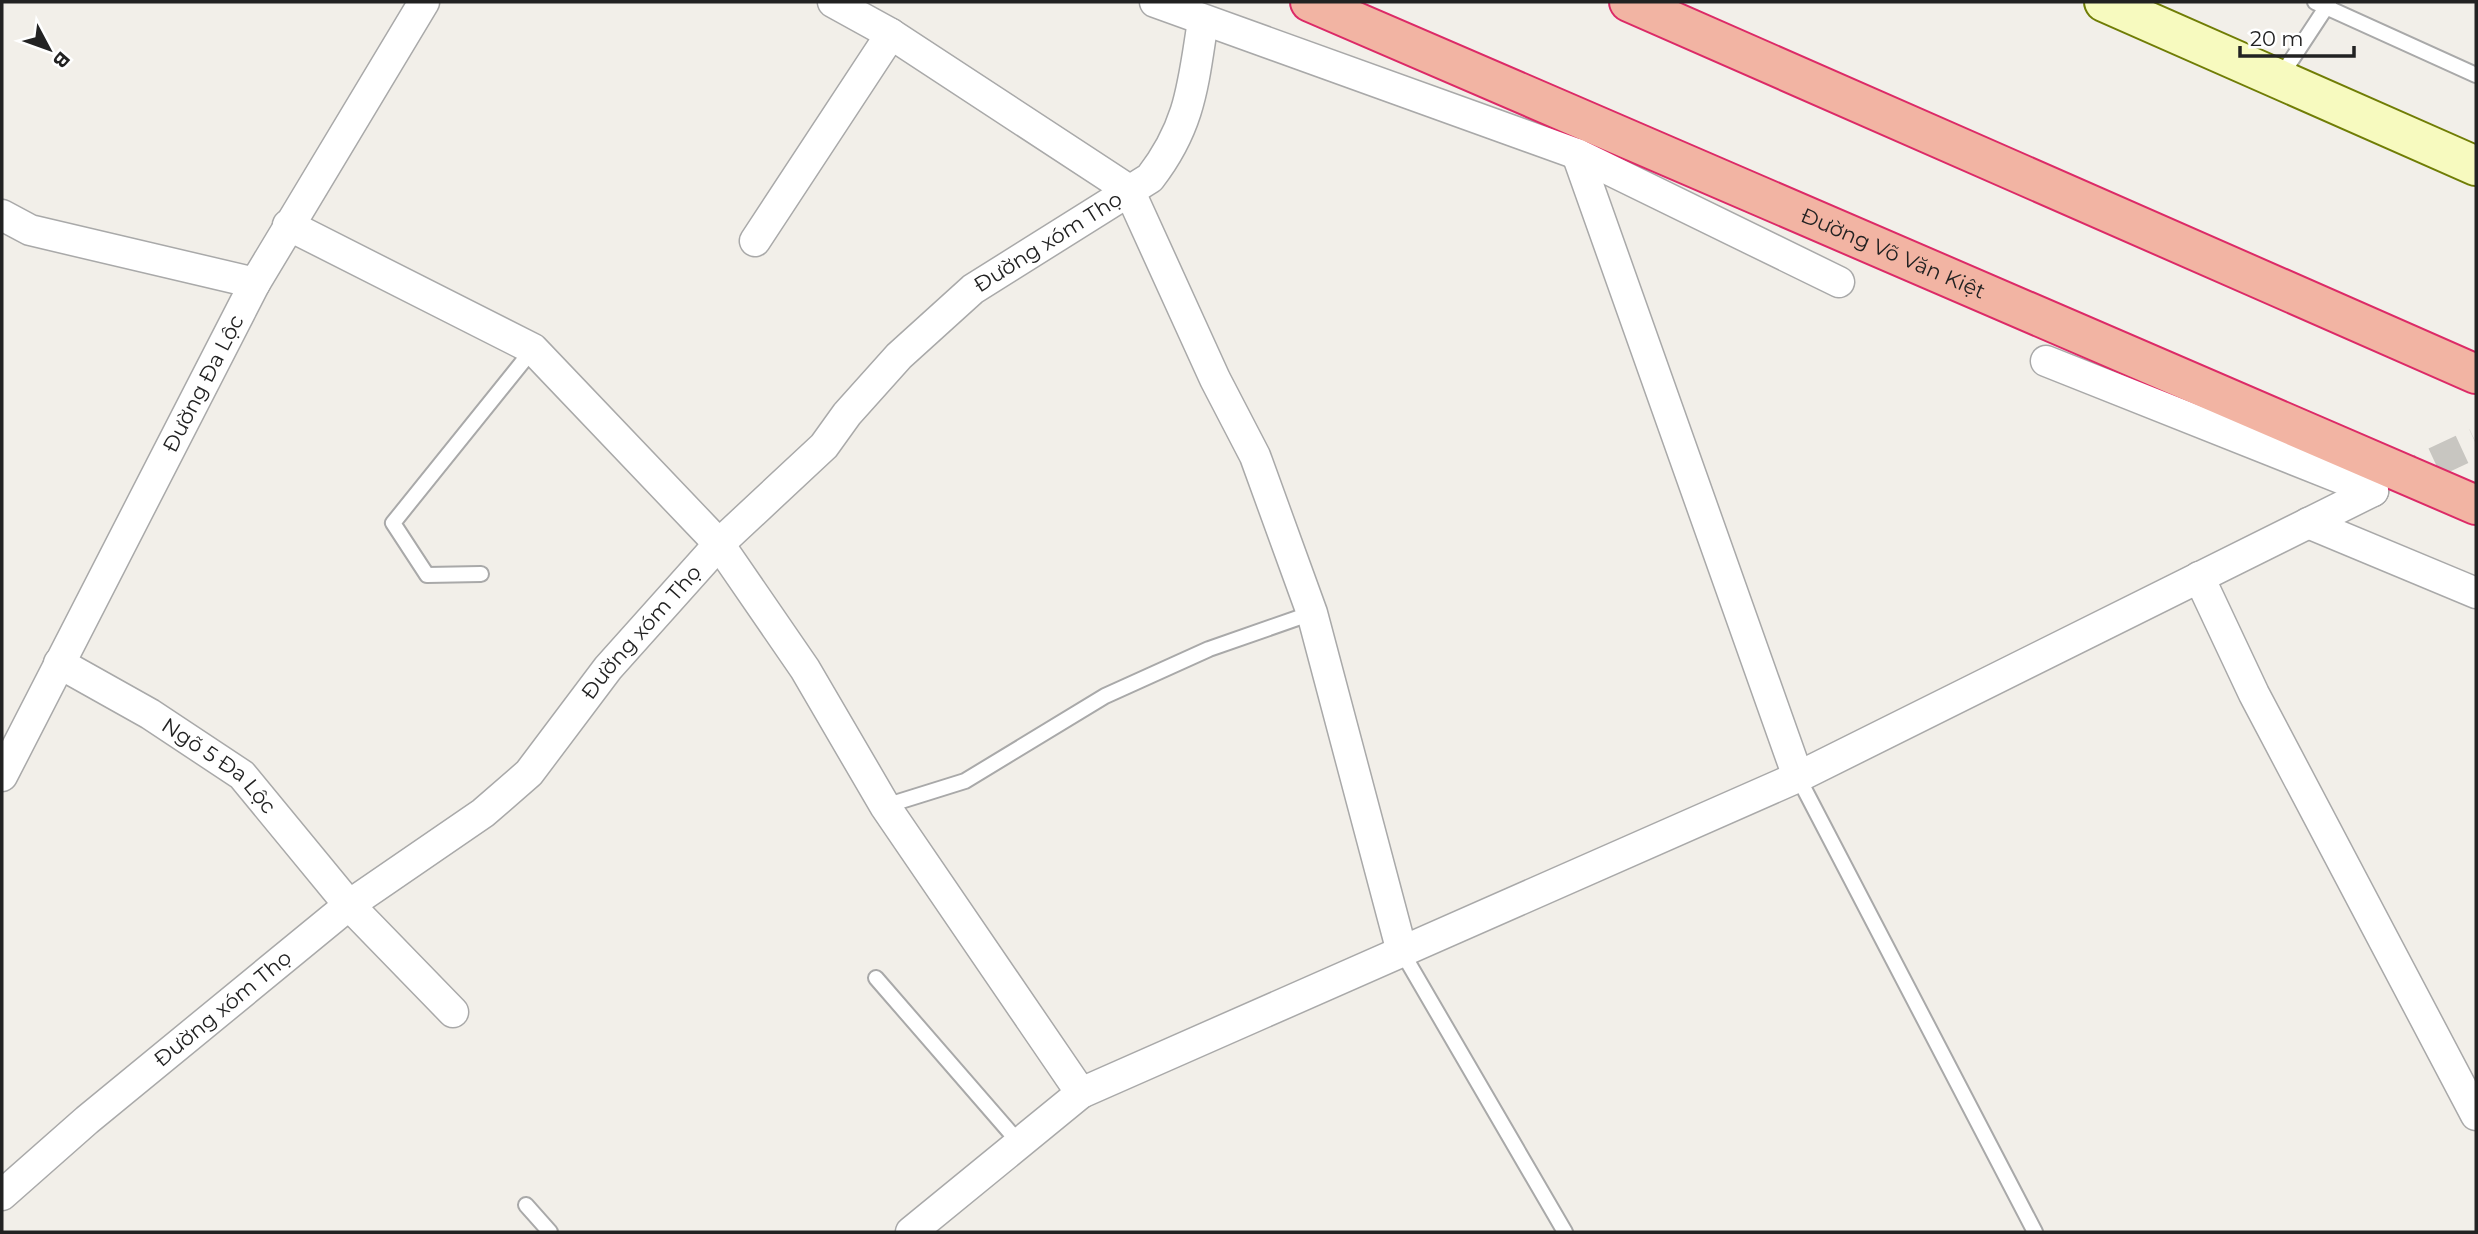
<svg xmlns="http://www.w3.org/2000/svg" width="2478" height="1234" font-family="Montserrat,sans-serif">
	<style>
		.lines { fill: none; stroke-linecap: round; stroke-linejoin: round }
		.minor-tunnel { stroke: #c8c6c1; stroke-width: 30; stroke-dasharray: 30 15; stroke-linecap: butt }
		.service-casing { stroke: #a9a9a9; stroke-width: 18 }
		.minor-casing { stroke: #a9a9a9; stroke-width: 33 }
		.secondary-casing { stroke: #707d05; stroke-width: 42 }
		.trunk-casing { stroke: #dc2a67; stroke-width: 42 }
		.service { stroke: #fff; stroke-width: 14 }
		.minor { stroke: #fff; stroke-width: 30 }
		.secondary { stroke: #f7fabf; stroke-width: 38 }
		.trunk { stroke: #f2b4a3; stroke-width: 38 }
		.labels { text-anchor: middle; stroke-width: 5; stroke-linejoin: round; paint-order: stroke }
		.street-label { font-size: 21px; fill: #222; stroke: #fff }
	</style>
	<rect width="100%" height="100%" fill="#f2efe9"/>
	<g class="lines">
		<!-- minor-tunnel -->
		<path class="minor-tunnel" d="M 2394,481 L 2476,443"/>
		<!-- service casing -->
		<g class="service-casing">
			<path id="service" d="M 2315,2 L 2476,75
				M 2279,79 L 2329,3
				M 481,574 L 427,575 L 393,523 L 533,349
				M 1798,777 L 2035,1232
				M 885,806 L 965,781 L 1105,696 L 1209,649 L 1312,613
				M 1402,952 L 1565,1232
				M 876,978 L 1021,1145
				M 526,1205 L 550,1232"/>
		</g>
		<!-- minor casing -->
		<g class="minor-casing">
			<g id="minor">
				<path d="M 833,2 L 891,34 L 1129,190 L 1215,379 L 1255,456 L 1312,613 L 1402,952"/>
				<path d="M 1155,2 L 1577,154 L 1839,282"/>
				<path d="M 1577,154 L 1798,777"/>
				<path d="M 2,215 L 30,230 L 255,283"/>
				<path d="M 288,225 L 533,349 L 719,544 L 805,669 L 885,806 L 1081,1093"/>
				<path d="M 755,241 L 891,34"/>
				<path d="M 2046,361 L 2373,491"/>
				<path d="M 2308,523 L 2476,593"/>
				<path d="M 2199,577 L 2254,694 L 2476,1115"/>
				<path id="s1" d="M 59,663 L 150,714 L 242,775 L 349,905 L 453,1012"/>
				<path id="s2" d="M 2,776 L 255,283 L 424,2"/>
				<path id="s3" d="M 2,1195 L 87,1120 L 349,905 L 483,813 L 529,773 L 608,668 L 719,544 L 824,446 L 847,414 L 899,356 L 973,289 L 1150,178 C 1191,125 1193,84 1203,21"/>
				<path d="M 911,1232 L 1081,1093 L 1798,777 L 2373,491"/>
			</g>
		</g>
		<!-- secondary casing -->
		<g class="secondary-casing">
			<path id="secondary" d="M 2104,2 L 2476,166"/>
		</g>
		<!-- trunk casing -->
		<g class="trunk-casing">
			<g id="trunk">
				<path id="s4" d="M 1310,2 L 2476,505"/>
				<path d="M 1629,2 L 2476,374"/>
			</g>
		</g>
		<!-- service -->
		<use href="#service" class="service"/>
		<!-- minor -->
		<use href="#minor" class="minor"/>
		<!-- secondary -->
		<use href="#secondary" class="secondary"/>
		<!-- trunk -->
		<use href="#trunk" class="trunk"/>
	</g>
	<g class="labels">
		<!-- street labels -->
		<g class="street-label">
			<text dy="7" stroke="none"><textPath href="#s3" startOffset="1423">Đường xóm Thọ</textPath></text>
			<text dy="7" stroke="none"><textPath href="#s4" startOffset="635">Đường Võ Văn Kiệt</textPath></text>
			<text dy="7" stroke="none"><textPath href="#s2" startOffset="441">Đường Đa Lộc</textPath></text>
			<text dy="7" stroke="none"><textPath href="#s3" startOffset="856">Đường xóm Thọ</textPath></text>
			<text dy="7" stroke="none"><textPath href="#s1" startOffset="191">Ngõ 5 Đa Lộc</textPath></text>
			<text dy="7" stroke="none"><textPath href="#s3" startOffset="289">Đường xóm Thọ</textPath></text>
		</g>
	</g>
	<!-- border -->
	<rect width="2478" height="1234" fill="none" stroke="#222222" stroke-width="7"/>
	<!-- north arrow -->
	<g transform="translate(49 49) rotate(131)" stroke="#ffffff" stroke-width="5" paint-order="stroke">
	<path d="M0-5L12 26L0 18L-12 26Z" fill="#222222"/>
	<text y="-10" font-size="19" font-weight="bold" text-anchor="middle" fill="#222222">B</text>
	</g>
	<!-- scale -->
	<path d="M2240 46v10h114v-10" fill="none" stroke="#222222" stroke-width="3.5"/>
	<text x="2250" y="46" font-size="21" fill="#222222" stroke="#ffffff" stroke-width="5" paint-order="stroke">20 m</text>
</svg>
